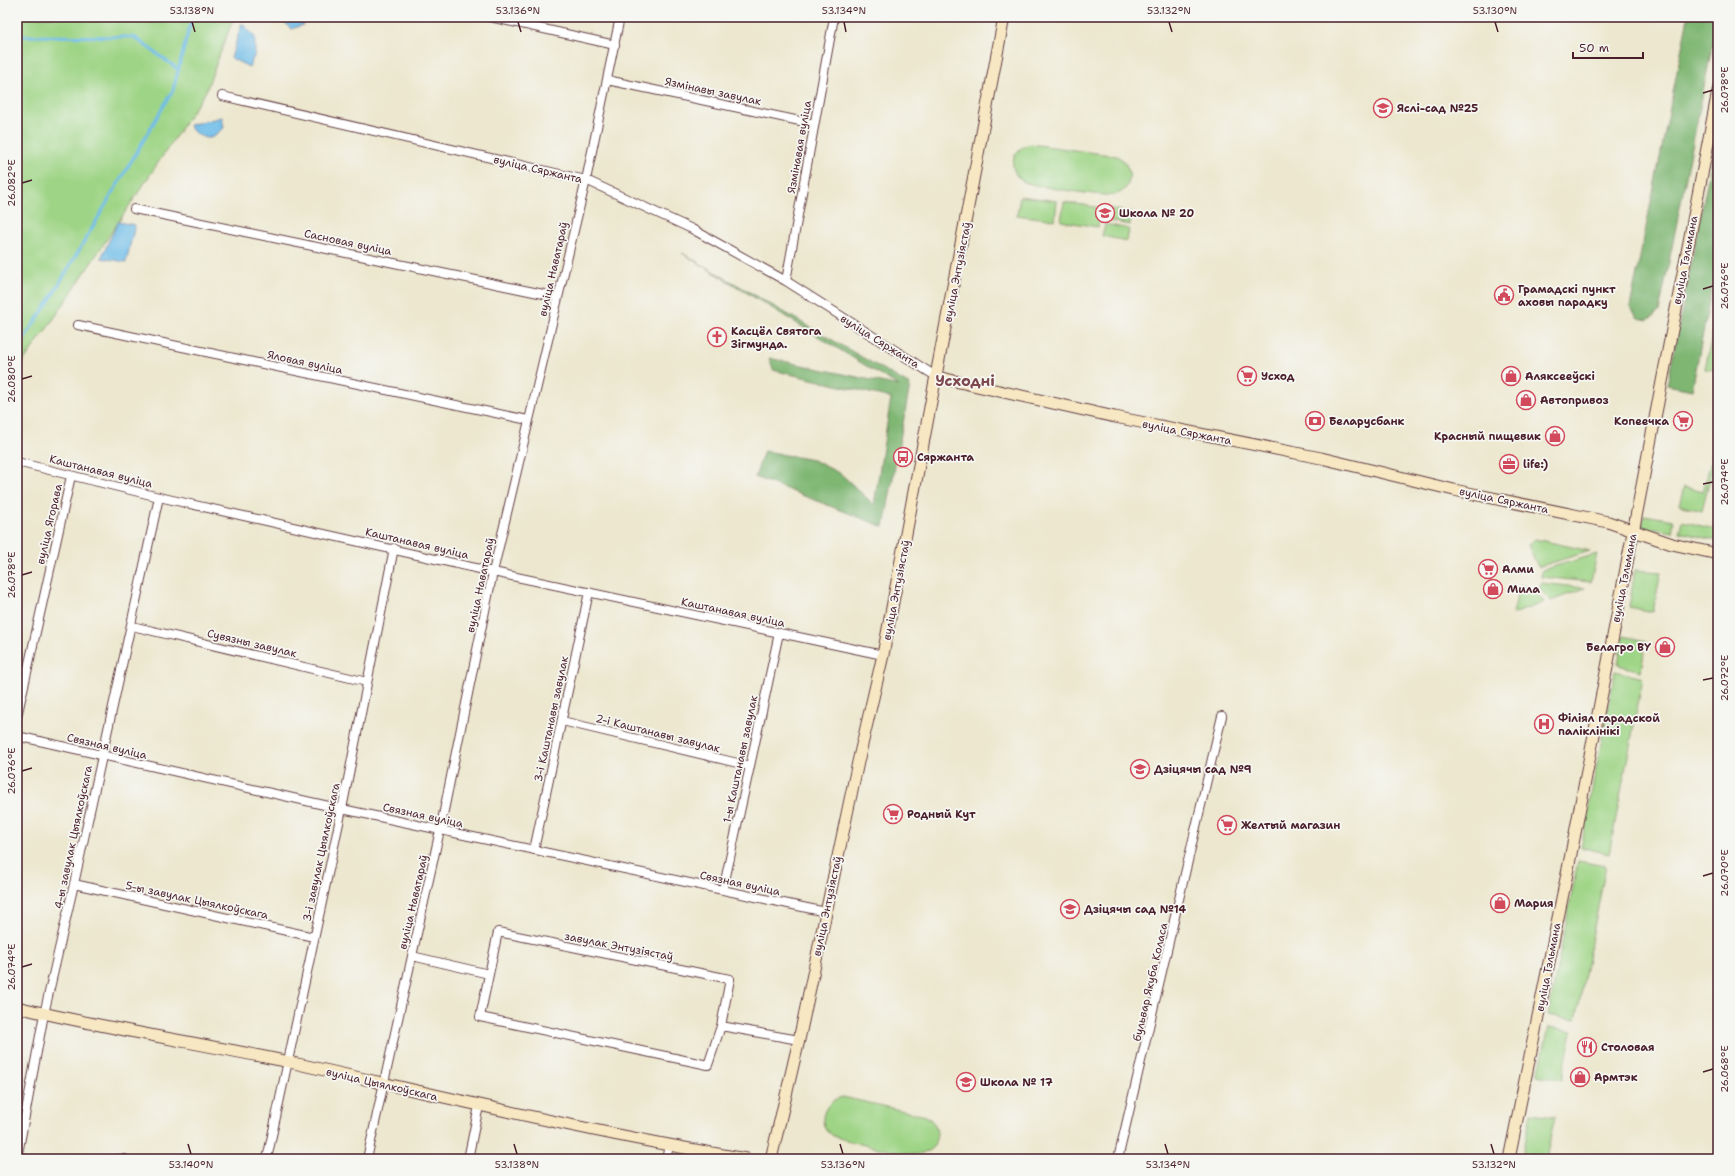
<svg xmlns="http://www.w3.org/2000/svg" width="1735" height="1176" font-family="'Shantell Sans',sans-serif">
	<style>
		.green { fill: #9ed485; stroke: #747a58 }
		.forest { fill: #7eb672; stroke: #646a4e }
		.water { fill: #6fbde9; stroke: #5c6e8a }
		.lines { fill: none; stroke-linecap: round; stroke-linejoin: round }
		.stream { stroke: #6fbde9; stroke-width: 3 }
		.street-casing { stroke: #623d43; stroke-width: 10 }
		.secondary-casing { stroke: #623d43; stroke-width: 13 }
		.street { stroke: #fff; stroke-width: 8 }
		.secondary { stroke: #f7e8c3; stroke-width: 11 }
		.ticks { fill: none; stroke: #4a1f2b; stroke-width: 1.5 }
		.labels { text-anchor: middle; stroke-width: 3.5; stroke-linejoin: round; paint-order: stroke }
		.street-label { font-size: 11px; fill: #4a1f2b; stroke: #f6f6f2 }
		.poi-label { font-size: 11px; font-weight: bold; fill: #4a1f2b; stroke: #f6f6f2; text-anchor: start }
		.district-label { font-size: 15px; font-weight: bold; fill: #7d484e; stroke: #f6f6f2 }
		.neatline { fill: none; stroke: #4a1f2b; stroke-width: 1.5 }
		.ticks-label { font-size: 10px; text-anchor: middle; fill: #4a1f2b }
	</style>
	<rect width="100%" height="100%" fill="#f6f6f2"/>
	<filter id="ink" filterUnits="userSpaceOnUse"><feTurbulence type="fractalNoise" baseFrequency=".025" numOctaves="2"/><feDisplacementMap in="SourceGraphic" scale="8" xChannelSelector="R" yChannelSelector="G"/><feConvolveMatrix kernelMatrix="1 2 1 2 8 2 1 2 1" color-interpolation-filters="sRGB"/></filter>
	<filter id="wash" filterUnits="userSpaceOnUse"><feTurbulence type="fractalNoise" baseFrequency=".012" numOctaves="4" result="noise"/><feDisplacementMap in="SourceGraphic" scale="16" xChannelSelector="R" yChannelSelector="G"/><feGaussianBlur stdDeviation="0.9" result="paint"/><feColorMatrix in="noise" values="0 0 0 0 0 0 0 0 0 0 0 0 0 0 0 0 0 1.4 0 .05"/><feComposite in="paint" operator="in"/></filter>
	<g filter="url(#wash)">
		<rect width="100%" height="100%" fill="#ece7ce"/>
		<!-- green -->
		<path class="green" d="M 17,17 L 234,17 L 206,91 L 53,320 L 17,370 Z
			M 1031,144 L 1117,156 C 1133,165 1135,190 1114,195 C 1105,197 1029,186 1022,181 C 1016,176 1012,169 1013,162 C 1014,152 1022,146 1031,144 Z
			M 1020,196 L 1057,201 L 1055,220 L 1017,215 Z
			M 1064,202 L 1101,208 L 1098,227 L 1061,221 Z
			M 1107,208 L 1132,213 L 1130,225 L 1105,220 Z
			M 1105,224 L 1129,229 L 1127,241 L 1102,236 Z
			M 1718,307 L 1718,365 L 1711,370 L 1705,369 Z
			M 1718,433 L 1718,447 L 1702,511 L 1679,505 L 1684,487 L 1703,492 Z
			M 1644,515 L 1674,520 L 1672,532 L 1642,527 Z
			M 1682,521 L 1718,530 L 1718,541 L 1679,532 Z
			M 1535,539 L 1590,551 L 1538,567 L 1528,545 Z
			M 1597,554 L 1591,582 L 1541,577 L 1542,570 Z
			M 1635,570 L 1661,572 L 1653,612 L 1629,607 Z
			M 1541,583 L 1584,588 L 1585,588 L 1551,601 L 1539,589 Z
			M 1526,585 L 1545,602 L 1513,614 L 1519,586 Z
			M 1623,636 L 1646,641 L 1641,671 L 1618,665 Z
			M 1615,671 L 1643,678 L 1609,854 L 1581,847 Z
			M 1578,861 L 1606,866 L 1576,1020 L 1548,1015 Z
			M 1549,1027 L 1572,1031 L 1562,1080 L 1538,1075 Z
			M 843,1097 L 926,1116 C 934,1121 939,1130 936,1139 C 935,1146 929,1152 922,1154 C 913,1157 837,1140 830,1134 C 815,1121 826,1100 843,1097 Z
			M 1531,1113 L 1555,1116 L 1546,1159 L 1522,1159 Z"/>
		<!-- forest -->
		<path class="forest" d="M 1688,17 L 1718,17 L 1659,312 L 1648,320 L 1638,318 L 1630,307 Z
			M 1718,128 L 1718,256 L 1692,390 L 1667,385 Z
			M 682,253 L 910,385 L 884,527 L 755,477 L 764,451 L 813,460 L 841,474 L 874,505 L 891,398 L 773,370 L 769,358 L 899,386 Z"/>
		<!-- water -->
		<path class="water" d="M 280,17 L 304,17 L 303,25 L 291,29 Z
			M 242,23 L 255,37 L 255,54 L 249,67 L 231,58 Z
			M 222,117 L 224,128 L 211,138 C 201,137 194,135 189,125 Z
			M 118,222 L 135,225 L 126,262 L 101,258 Z"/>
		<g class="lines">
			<!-- stream -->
			<path class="stream" d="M 17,36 L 134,37 L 179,70
				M 17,349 L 51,298 L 173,90 L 192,17"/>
		</g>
	</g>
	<g filter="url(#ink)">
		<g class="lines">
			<!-- street casing -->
			<g class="street-casing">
				<path id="street" d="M 490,17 L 615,45
					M 607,80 L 814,124
					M 222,96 L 586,180 L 692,229 L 786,281 L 937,377
					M 134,209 L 558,297
					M 786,281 L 834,17
					M 78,325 L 528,420
					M 17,462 L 159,497 L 493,572 L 883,655
					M 132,626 L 367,682
					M 17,717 L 71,476
					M 562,721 L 750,766
					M 17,736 L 342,809 L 826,912
					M 534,850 L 589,592
					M 74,884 L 314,937
					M 723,890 L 779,633
					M 498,932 L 730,979 L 721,1026 L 708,1065 L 480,1017 Z
					M 412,956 L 489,974
					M 721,1026 L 799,1040
					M 17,1159 L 44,1014 L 74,884 L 159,497
					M 118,1159 L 125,1159
					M 267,1159 L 342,809 L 394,548
					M 367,1159 L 440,830 L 493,572 L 586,180 L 620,17
					M 468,1159 L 479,1106
					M 666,1159 L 669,1146
					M 1118,1159 L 1222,716"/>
			</g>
			<!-- secondary casing -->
			<g class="secondary-casing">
				<path id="secondary" d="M 937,377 L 1115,417 L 1321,458 L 1454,490 L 1608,522 L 1672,544 L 1718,554
					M 17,1007 C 107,1029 199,1043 289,1062 C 441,1096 593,1133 747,1159
					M 771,1159 L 799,1040 L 858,762 L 883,655 L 1004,17
					M 1509,1159 L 1571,854 L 1718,91"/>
			</g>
			<!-- street -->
			<use href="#street" class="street"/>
			<!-- secondary -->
			<use href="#secondary" class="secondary"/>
		</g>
	</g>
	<!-- ticks -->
	<path class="ticks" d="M 192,22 L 195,32M 518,22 L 521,32M 844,22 L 846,32M 1169,22 L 1172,32M 1495,22 L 1498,32M 1703,93 L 1713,90M 22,183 L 32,180M 1703,289 L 1713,286M 22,379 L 32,376M 1703,484 L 1713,482M 22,575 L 32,572M 1703,680 L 1713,678M 22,771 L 32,768M 1703,876 L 1713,873M 22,967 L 32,964M 1703,1072 L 1713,1069M 188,1144 L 191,1154M 514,1144 L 517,1154M 840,1144 L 843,1154M 1165,1144 L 1168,1154M 1491,1144 L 1494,1154"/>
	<!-- icons -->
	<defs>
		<g id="school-ring" transform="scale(1)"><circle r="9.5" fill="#f6f6f2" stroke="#d1495b" stroke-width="1.5"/><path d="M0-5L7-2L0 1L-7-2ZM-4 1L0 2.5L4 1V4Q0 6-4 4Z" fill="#d1495b"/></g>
		<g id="civic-ring" transform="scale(1)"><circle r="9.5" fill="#f6f6f2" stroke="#d1495b" stroke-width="1.5"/><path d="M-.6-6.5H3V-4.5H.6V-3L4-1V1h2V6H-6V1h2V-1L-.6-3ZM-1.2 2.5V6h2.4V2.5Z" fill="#d1495b"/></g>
		<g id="church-ring" transform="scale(1)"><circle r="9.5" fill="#f6f6f2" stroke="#d1495b" stroke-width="1.5"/><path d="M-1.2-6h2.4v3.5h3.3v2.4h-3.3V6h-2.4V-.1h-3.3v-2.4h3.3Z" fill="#d1495b"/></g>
		<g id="supermarket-ring" transform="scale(1)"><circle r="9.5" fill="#f6f6f2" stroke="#d1495b" stroke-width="1.5"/><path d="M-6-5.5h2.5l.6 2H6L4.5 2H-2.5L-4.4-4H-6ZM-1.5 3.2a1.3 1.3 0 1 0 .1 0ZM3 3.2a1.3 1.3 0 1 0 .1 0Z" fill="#d1495b"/></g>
		<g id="shop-ring" transform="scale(1)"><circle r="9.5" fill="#f6f6f2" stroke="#d1495b" stroke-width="1.5"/><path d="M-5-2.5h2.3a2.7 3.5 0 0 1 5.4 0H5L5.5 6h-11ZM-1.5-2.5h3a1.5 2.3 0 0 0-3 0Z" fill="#d1495b"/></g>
		<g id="bank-ring" transform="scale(1)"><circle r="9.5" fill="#f6f6f2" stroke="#d1495b" stroke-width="1.5"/><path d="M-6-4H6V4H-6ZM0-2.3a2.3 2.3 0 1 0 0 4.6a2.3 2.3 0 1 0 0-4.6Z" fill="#d1495b"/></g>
		<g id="bus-ring" transform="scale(1)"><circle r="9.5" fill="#f6f6f2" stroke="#d1495b" stroke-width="1.5"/><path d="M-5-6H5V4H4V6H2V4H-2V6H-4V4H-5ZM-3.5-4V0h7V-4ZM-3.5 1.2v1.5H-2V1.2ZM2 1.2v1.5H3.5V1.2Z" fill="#d1495b"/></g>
		<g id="office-ring" transform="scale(1)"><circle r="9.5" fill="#f6f6f2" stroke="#d1495b" stroke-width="1.5"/><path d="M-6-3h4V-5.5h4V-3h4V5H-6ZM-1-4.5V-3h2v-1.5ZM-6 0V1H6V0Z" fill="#d1495b"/></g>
		<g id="hospital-ring" transform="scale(1)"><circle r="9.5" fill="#f6f6f2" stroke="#d1495b" stroke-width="1.5"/><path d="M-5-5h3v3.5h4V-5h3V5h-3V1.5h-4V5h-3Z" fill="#d1495b"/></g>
		<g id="restaurant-ring" transform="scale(1)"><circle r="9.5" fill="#f6f6f2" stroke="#d1495b" stroke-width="1.5"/><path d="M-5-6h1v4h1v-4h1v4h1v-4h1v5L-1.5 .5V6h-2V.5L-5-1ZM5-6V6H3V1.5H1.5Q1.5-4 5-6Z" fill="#d1495b"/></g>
	</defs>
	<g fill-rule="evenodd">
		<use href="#school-ring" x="1383" y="108"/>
		<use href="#school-ring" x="1105" y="213"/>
		<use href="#civic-ring" x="1504" y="295"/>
		<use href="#church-ring" x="717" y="337"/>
		<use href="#supermarket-ring" x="1247" y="376"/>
		<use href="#shop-ring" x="1511" y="376"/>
		<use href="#shop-ring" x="1526" y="400"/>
		<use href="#bank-ring" x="1315" y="421"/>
		<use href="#supermarket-ring" x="1683" y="421"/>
		<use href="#shop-ring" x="1555" y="436"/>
		<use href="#bus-ring" x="903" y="457"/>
		<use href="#office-ring" x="1509" y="464"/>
		<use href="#supermarket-ring" x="1488" y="569"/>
		<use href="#shop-ring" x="1493" y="589"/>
		<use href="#shop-ring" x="1665" y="647"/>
		<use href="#hospital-ring" x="1544" y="724"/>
		<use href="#school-ring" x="1140" y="769"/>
		<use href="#supermarket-ring" x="893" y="814"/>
		<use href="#supermarket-ring" x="1227" y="825"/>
		<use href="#shop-ring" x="1500" y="903"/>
		<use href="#school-ring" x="1070" y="909"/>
		<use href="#restaurant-ring" x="1587" y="1047"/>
		<use href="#shop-ring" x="1580" y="1077"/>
		<use href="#school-ring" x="966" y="1082"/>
	</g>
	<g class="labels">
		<!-- street labels -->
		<g class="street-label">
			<text transform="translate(713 91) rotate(12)" y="4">Язмінавы завулак</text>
			<text transform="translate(799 147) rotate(-80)" y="4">Язмінавая вуліца</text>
			<text transform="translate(538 169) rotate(13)" y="4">вуліца Сяржанта</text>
			<text transform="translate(348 242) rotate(12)" y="4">Сасновая вуліца</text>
			<text transform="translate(1685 260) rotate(-79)" y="4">вуліца Тэльмана</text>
			<text transform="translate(553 269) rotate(-77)" y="4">вуліца Наватараў</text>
			<text transform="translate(957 272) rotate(-79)" y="4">вуліца Энтузіястаў</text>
			<text transform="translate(880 341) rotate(32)" y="4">вуліца Сяржанта</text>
			<text transform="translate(305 362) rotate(12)" y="4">Яловая вуліца</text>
			<text transform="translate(1187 432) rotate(11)" y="4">вуліца Сяржанта</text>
			<text transform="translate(101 471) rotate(14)" y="4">Каштанавая вуліца</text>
			<text transform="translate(1504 500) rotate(12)" y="4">вуліца Сяржанта</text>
			<text transform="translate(49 524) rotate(-77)" y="4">вуліца Ягорава</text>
			<text transform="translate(417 543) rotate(13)" y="4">Каштанавая вуліца</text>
			<text transform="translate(1624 578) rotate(-79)" y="4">вуліца Тэльмана</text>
			<text transform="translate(480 585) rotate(-78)" y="4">вуліца Наватараў</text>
			<text transform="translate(896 590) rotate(-79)" y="4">вуліца Энтузіястаў</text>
			<text transform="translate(733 612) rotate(12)" y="4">Каштанавая вуліца</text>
			<text transform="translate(252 643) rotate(13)" y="4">Сувязны завулак</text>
			<text transform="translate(551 719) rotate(-78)" y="4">3-і Каштанавы завулак</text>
			<text transform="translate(658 733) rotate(14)" y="4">2-і Каштанавы завулак</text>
			<text transform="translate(107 746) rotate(13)" y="4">Связная вуліца</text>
			<text transform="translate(740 759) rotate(-78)" y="4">1-ы Каштанавы завулак</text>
			<text transform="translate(423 815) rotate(12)" y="4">Связная вуліца</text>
			<text transform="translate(73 837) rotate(-78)" y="4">4-ы завулак Цыялкоўскага</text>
			<text transform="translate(321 852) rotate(-78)" y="4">3-і завулак Цыялкоўскага</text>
			<text transform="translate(740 883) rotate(12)" y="4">Связная вуліца</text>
			<text transform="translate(197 900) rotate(12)" y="4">5-ы завулак Цыялкоўскага</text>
			<text transform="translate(413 902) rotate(-77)" y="4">вуліца Наватараў</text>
			<text transform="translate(827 906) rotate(-78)" y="4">вуліца Энтузіястаў</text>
			<text transform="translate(619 946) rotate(11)" y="4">завулак Энтузіястаў</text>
			<text transform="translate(1548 967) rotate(-79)" y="4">вуліца Тэльмана</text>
			<text transform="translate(1150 982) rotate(-77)" y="4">бульвар Якуба Коласа</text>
			<text transform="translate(382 1084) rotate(13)" y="4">вуліца Цыялкоўскага</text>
		</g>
		<!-- poi labels -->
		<g class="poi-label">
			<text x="1397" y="112">Яслі-сад №25</text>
			<text x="1119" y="217">Школа № 20</text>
			<text x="1518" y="293">Грамадскі пункт<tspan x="1518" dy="13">аховы парадку</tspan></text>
			<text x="731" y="335">Касцёл Святога<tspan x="731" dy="13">Зігмунда.</tspan></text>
			<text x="1261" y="380">Усход</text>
			<text x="1525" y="380">Аляксееўскі</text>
			<text x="1540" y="404">Автопривоз</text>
			<text x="1329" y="425">Беларусбанк</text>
			<text x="1669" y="425" text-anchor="end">Копеечка</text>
			<text x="1541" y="440" text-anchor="end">Красный пищевик</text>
			<text x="917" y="461">Сяржанта</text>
			<text x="1523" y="468">life:)</text>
			<text x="1502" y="573">Алми</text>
			<text x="1507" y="593">Мила</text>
			<text x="1651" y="651" text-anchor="end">Белагро BY</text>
			<text x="1558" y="722">Філіял гарадской<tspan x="1558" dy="13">паліклінікі</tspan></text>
			<text x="1154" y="773">Дзіцячы сад №9</text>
			<text x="907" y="818">Родный Кут</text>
			<text x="1241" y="829">Желтый магазин</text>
			<text x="1514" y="907">Мария</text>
			<text x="1084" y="913">Дзіцячы сад №14</text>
			<text x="1601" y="1051">Столовая</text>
			<text x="1594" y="1081">Армтэк</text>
			<text x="980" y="1086">Школа № 17</text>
		</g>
		<!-- district labels -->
		<g class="district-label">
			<text x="965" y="386">Усходні</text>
		</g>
	</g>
	<!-- margin -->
	<rect width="1735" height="1176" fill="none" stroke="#f6f6f2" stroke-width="44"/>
	<!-- scale -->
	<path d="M1573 52v6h70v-6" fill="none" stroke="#4a1f2b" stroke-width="2"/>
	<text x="1579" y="52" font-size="12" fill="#4a1f2b" stroke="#f6f6f2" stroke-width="3" paint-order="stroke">50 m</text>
	<rect x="22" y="22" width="1691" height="1132" class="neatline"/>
	<g class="ticks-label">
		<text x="192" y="14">53.138°N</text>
		<text x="518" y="14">53.136°N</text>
		<text x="844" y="14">53.134°N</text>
		<text x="1169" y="14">53.132°N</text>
		<text x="1495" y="14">53.130°N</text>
		<text transform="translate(1724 90) rotate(-90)" y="4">26.078°E</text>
		<text transform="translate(11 183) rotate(-90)" y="4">26.082°E</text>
		<text transform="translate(1724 286) rotate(-90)" y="4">26.076°E</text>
		<text transform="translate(11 379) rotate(-90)" y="4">26.080°E</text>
		<text transform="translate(1724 482) rotate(-90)" y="4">26.074°E</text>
		<text transform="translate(11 575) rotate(-90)" y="4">26.078°E</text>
		<text transform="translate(1724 678) rotate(-90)" y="4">26.072°E</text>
		<text transform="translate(11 771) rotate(-90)" y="4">26.076°E</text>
		<text transform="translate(1724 873) rotate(-90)" y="4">26.070°E</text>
		<text transform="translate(11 967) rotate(-90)" y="4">26.074°E</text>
		<text transform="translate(1724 1069) rotate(-90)" y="4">26.068°E</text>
		<text x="191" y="1168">53.140°N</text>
		<text x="517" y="1168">53.138°N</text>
		<text x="843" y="1168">53.136°N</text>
		<text x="1168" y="1168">53.134°N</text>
		<text x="1494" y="1168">53.132°N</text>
	</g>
</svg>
